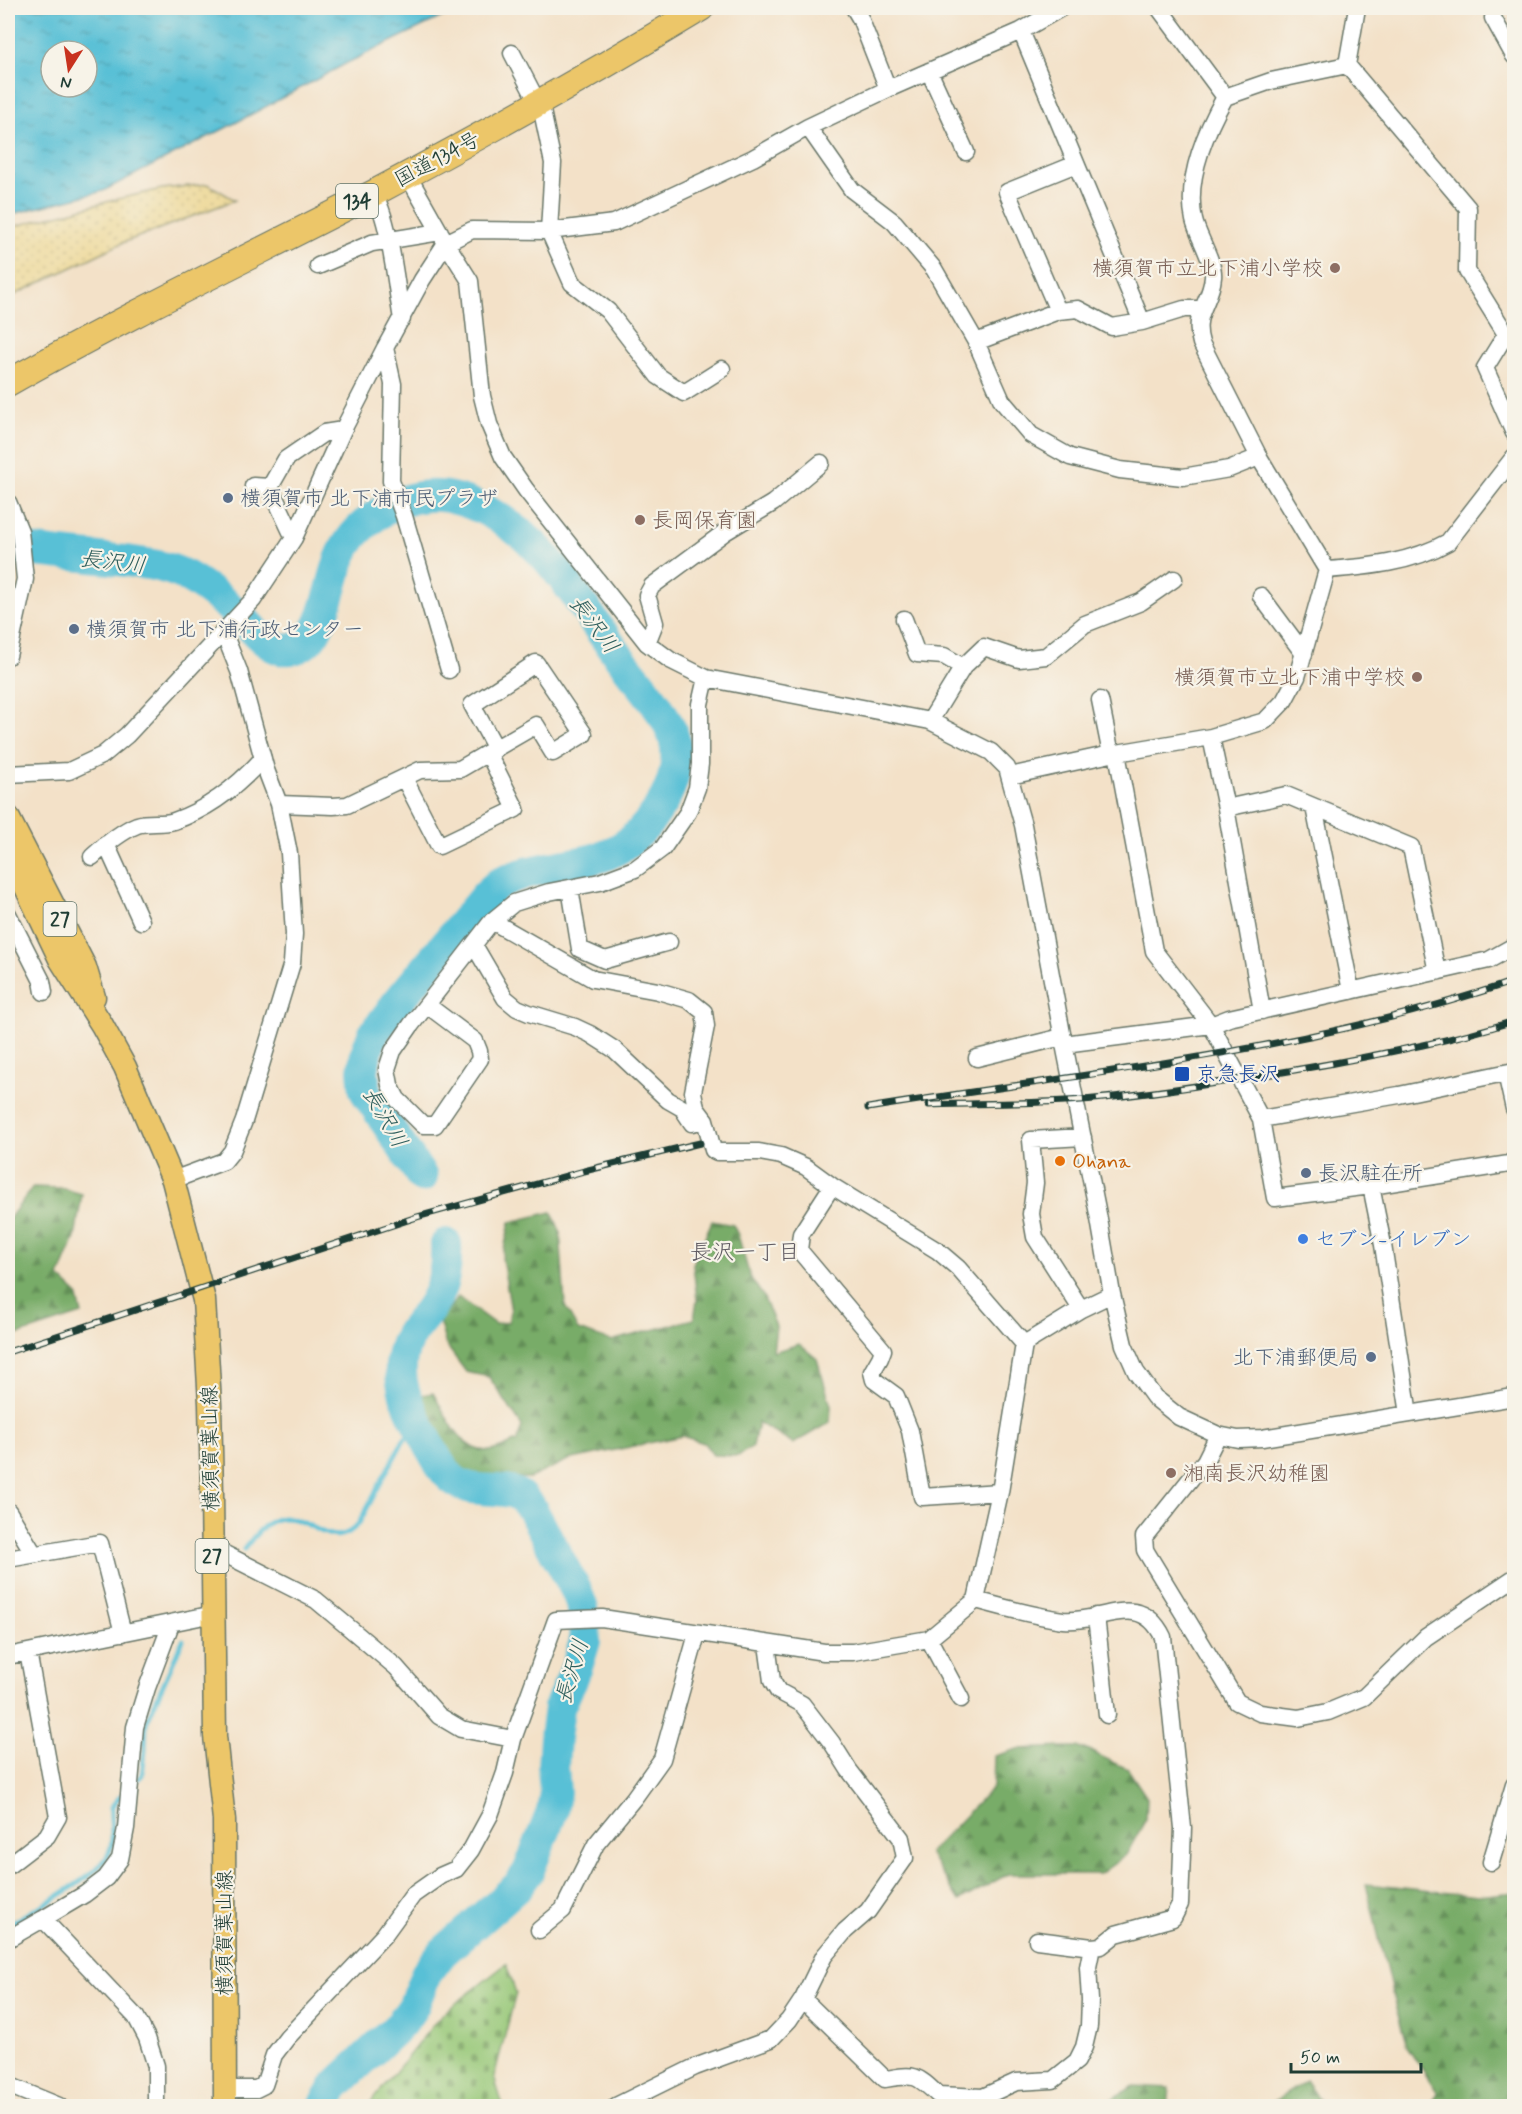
<svg xmlns="http://www.w3.org/2000/svg" width="1522" height="2114" font-family="Mynerve,'Klee One',sans-serif">
	<style>
		.forest { fill: url(#forest-firs); stroke: #4c744e; stroke-width: 1.5 }
		.sand { fill: url(#sand-dots); stroke: #868c69; stroke-width: 1.5 }
		.cemetery { fill: url(#cemetery-stones); stroke: #5a8256; stroke-width: 1.5 }
		.water { fill: url(#water-ripples); stroke: #3c7e85; stroke-width: 1.5; fill-rule: evenodd }
		.lines { fill: none; stroke-linecap: round; stroke-linejoin: round }
		.stream { stroke: #59c0d6; stroke-width: 5 }
		.river { stroke: #59c0d6; stroke-width: 32 }
		.minor-casing { stroke: #697668; stroke-width: 19 }
		.major-casing { stroke: #697668; stroke-width: 25 }
		.highway-casing { stroke: #697668; stroke-width: 28 }
		.minor { stroke: #fff; stroke-width: 16 }
		.major { stroke: #ecc669; stroke-width: 22 }
		.highway { stroke: #ecc669; stroke-width: 26 }
		.rail-casing { stroke: #1f3d34; stroke-width: 7 }
		.rail { stroke: #f7f3e8; stroke-width: 4.5; stroke-dasharray: 14; stroke-linecap: butt }
		.education-dot { fill: #8d6e63; stroke: #f7f3e8; stroke-width: 2 }
		.service-dot { fill: #5c6f8a; stroke: #f7f3e8; stroke-width: 2 }
		.transit-dot { fill: #1a4fb4; stroke: #f7f3e8; stroke-width: 2 }
		.food-dot { fill: #e8710a; stroke: #f7f3e8; stroke-width: 2 }
		.shop-dot { fill: #3f7fe0; stroke: #f7f3e8; stroke-width: 2 }
		.labels { text-anchor: middle; stroke-width: 4.5; stroke-linejoin: round; paint-order: stroke }
		.shield { fill: #f7f3e8; stroke: #60746a; stroke-width: 1.5 }
		.shield-label { font-size: 20px; font-weight: bold; fill: #1f3d34 }
		.street-label { font-size: 21px; fill: #1f3d34; stroke: #f7f3e8 }
		.education-label { font-size: 21px; fill: #785e54; stroke: #f7f3e8; text-anchor: end }
		.service-label { font-size: 21px; fill: #4e5e75; stroke: #f7f3e8; text-anchor: start }
		.transit-label { font-size: 21px; fill: #164399; stroke: #f7f3e8; text-anchor: start }
		.food-label { font-size: 21px; fill: #c56008; stroke: #f7f3e8; text-anchor: start }
		.shop-label { font-size: 21px; fill: #366cbe; stroke: #f7f3e8; text-anchor: start }
		.water-label { font-size: 22px; font-style: italic; fill: #2e5e5c; stroke: #f7f3e8 }
		.neighbourhood-label { font-size: 22px; fill: #615c63; stroke: #f7f3e8 }
	</style>
	<defs>
		<pattern id="forest-firs" width="22" height="20" patternUnits="userSpaceOnUse" patternTransform="scale(1.5)"><rect width="22" height="20" fill="#78ac68"/><path d="M5 1l3.5 6h-7zM16 11l3.5 6h-7z" fill="#628d56"/></pattern>
		<pattern id="sand-dots" width="8" height="8" patternUnits="userSpaceOnUse" patternTransform="scale(1.5)"><rect width="8" height="8" fill="#eeda9e"/><path d="M2 2h.1M6 6h.1" fill="none" stroke="#ccbc89" stroke-width="1.8" stroke-linecap="round"/></pattern>
		<pattern id="cemetery-stones" width="16" height="16" patternUnits="userSpaceOnUse" patternTransform="scale(1.5)"><rect width="16" height="16" fill="#96c777"/><path d="M2 7V4a2 2 0 0 1 4 0v3zM10 15v-3a2 2 0 0 1 4 0v3z" fill="#7aa362"/></pattern>
		<pattern id="water-ripples" width="26" height="14" patternUnits="userSpaceOnUse" patternTransform="scale(1.5)"><rect width="26" height="14" fill="#59c0d6"/><path d="M2 4q2-2 4 0t4 0M15 11q2-2 4 0t4 0" fill="none" stroke="#499dae"/></pattern>
	</defs>
	<rect width="100%" height="100%" fill="#f7f3e8"/>
	<filter id="ink" filterUnits="userSpaceOnUse"><feTurbulence type="fractalNoise" baseFrequency=".0167" numOctaves="2"/><feDisplacementMap in="SourceGraphic" scale="12" xChannelSelector="R" yChannelSelector="G"/><feConvolveMatrix kernelMatrix="1 2 1 2 8 2 1 2 1" color-interpolation-filters="sRGB"/></filter>
	<filter id="wash" filterUnits="userSpaceOnUse"><feTurbulence type="fractalNoise" baseFrequency=".008" numOctaves="4" result="noise"/><feDisplacementMap in="SourceGraphic" scale="24" xChannelSelector="R" yChannelSelector="G"/><feGaussianBlur stdDeviation="1.35" result="paint"/><feColorMatrix in="noise" values="0 0 0 0 0 0 0 0 0 0 0 0 0 0 0 0 0 1.4 0 .05"/><feComposite in="paint" operator="in"/></filter>
	<g filter="url(#wash)">
		<rect width="100%" height="100%" fill="#f3e1c8"/>
		<!-- forest -->
		<path class="forest" d="M 33,1187 L 61,1188 L 82,1194 L 75,1238 L 59,1277 L 77,1294 L 82,1314 L 8,1338 L 8,1220 Z
			M 552,1212 L 560,1231 L 565,1306 L 578,1330 L 611,1341 L 694,1319 L 697,1300 L 693,1264 L 712,1221 L 733,1225 L 738,1235 L 750,1277 L 763,1296 L 776,1326 L 773,1352 L 799,1344 L 817,1359 L 831,1406 L 830,1422 L 793,1444 L 758,1422 L 753,1446 L 738,1456 L 713,1455 L 704,1443 L 682,1436 L 568,1460 L 530,1478 L 484,1477 L 459,1471 L 442,1448 L 421,1395 L 433,1393 C 446,1415 460,1453 490,1451 C 499,1450 509,1444 517,1441 L 522,1426 L 489,1377 L 466,1372 L 446,1345 L 439,1321 L 458,1297 L 495,1324 L 508,1322 L 511,1311 L 502,1258 L 510,1222 Z
			M 1065,1747 L 1079,1747 L 1094,1753 L 1128,1769 L 1147,1798 L 1146,1819 L 1126,1855 L 1100,1874 L 1008,1874 L 959,1901 L 929,1853 L 993,1787 L 994,1756 L 1018,1749 Z
			M 1366,1884 L 1478,1896 L 1514,1892 L 1514,2106 L 1429,2106 L 1438,2093 L 1407,2046 L 1394,2001 Z
			M 1306,2081 L 1324,2106 L 1267,2106 Z
			M 1134,2086 L 1170,2088 L 1168,2106 L 1100,2106 Z"/>
		<!-- sand -->
		<path class="sand" d="M 208,184 L 235,200 L 122,243 L 8,298 L 8,228 L 118,199 L 162,189 Z"/>
		<!-- cemetery -->
		<path class="cemetery" d="M 506,1964 L 516,1993 L 494,2077 L 503,2106 L 368,2106 L 441,2015 Z"/>
		<!-- water -->
		<path class="water" d="M 8,8 L 460,8 L 347,63 L 237,122 L 103,191 L 8,215 ZM 51,51 L 87,51 L 87,87 L 51,87 Z"/>
		<g class="lines">
			<!-- stream -->
			<path class="stream" d="M 244,1549 C 252,1539 259,1529 270,1522 C 305,1503 329,1560 359,1523 L 403,1441 L 418,1424
				M 139,1778 L 142,1775 L 145,1751 L 146,1723 L 183,1640
				M 8,1925 C 32,1910 98,1878 109,1853 C 115,1839 110,1823 111,1807 L 120,1797"/>
			<!-- river -->
			<path class="river" d="M 8,548 C 38,551 69,555 100,558 C 131,562 168,563 195,581 C 209,590 223,601 236,613 C 249,624 263,644 280,649 C 283,650 289,649 292,649 C 324,645 330,583 341,557 C 354,525 392,499 427,496 C 448,494 469,502 487,511 C 552,546 576,600 618,655 C 635,678 669,714 675,742 C 681,771 667,799 649,822 C 606,877 553,855 498,884 L 486,895 L 396,1004 L 373,1035 L 366,1053 L 363,1071 L 365,1091 L 422,1177
				M 324,2106 L 335,2086 L 401,2024 L 413,2007 L 426,1974 L 442,1953 L 518,1886 L 528,1872 L 552,1812 L 555,1793 L 553,1767 L 555,1738 L 559,1708 L 577,1667 L 585,1641 L 583,1609 L 577,1592 L 530,1506 C 526,1503 523,1499 520,1496 C 500,1483 469,1499 447,1474 C 438,1464 432,1450 426,1439 C 408,1406 389,1372 410,1335 C 417,1323 428,1314 434,1302 C 445,1284 447,1264 446,1244"/>
		</g>
	</g>
	<g filter="url(#ink)">
		<g class="lines">
			<!-- minor casing -->
			<g class="minor-casing">
				<path id="minor" d="M 854,8 L 860,18 L 888,89
					M 1159,8 L 1225,97
					M 1493,18 L 1514,56
					M 1021,31 L 1142,322 L 1184,309 L 1201,309
					M 512,53 L 542,111 L 553,163 L 549,231 L 572,283 L 608,311 L 658,376 L 684,393 L 722,369
					M 1347,65 L 1468,208 L 1467,271 L 1506,334 L 1485,368 L 1514,433
					M 1347,65 L 1357,8
					M 929,71 L 966,152
					M 808,127 L 852,190 L 894,222 L 934,269 L 976,342 L 1002,401 L 1031,435 L 1070,457 L 1120,470 L 1183,477 L 1229,469 L 1259,457
					M 407,174 L 446,243 L 470,281 L 482,396 L 489,424 L 503,457 L 526,490 L 647,643 L 670,660 L 706,678 L 930,721 L 991,752 L 1007,768 L 1023,825 L 1064,1044 L 1099,1219 L 1112,1294 L 1124,1345 L 1136,1372 L 1154,1397 L 1179,1417 L 1218,1435 L 1238,1439 L 1262,1438 L 1514,1397
					M 373,193 C 390,218 396,287 402,319
					M 318,266 L 372,243 L 440,232
					M 1058,311 L 1007,192 L 1076,164
					M 976,342 L 1058,311 L 1078,309 L 1112,327 L 1142,322
					M 385,348 L 393,384 L 391,481 L 404,516 L 449,670
					M 253,486 L 270,487 L 286,459 L 324,433 L 343,430
					M 270,487 L 294,538
					M 8,502 L 20,531 L 25,579 L 8,656
					M 1327,570 C 1368,567 1411,563 1448,542 L 1514,457
					M 1261,596 L 1304,654
					M 904,619 L 917,654 L 944,656 L 963,667
					M 647,643 L 655,623 L 647,595 L 652,586 L 725,532 L 773,503 L 821,463
					M 1100,700 L 1111,754
					M 930,721 L 963,667 L 984,647 L 1019,659 L 1046,656 L 1085,624 L 1141,602 L 1174,579
					M 1211,737 L 1226,808 L 1262,1011
					M 1117,753 L 1154,951 L 1211,1025 L 1261,1119 L 1275,1198 L 1371,1186 L 1509,1164 L 1514,1160
					M 8,774 L 69,771 L 103,755 L 127,735 L 253,600 L 294,538 L 343,430 L 385,348 L 422,280 L 446,243 L 472,230 L 549,231 L 614,223 L 753,158 L 808,127 L 888,89 L 1021,31 L 1061,8
					M 1010,776 L 1111,754 L 1211,737 L 1265,721 L 1284,701 L 1297,677 L 1327,570 L 1259,457 L 1201,343 C 1192,313 1211,303 1213,277 C 1215,263 1197,235 1194,220 C 1185,180 1206,131 1225,97 L 1271,81 L 1347,65
					M 404,778 L 439,846 L 516,809 L 488,753
					M 279,804 L 333,806 L 347,805 L 420,770 L 460,769 L 536,725 L 553,753 L 584,734 L 536,663 L 472,705 L 496,749
					M 1314,807 L 1351,991
					M 1226,808 L 1286,795 L 1411,847 L 1437,972
					M 106,844 L 141,921
					M 92,857 C 105,845 120,832 137,825 C 149,821 162,825 174,821 C 209,809 239,785 263,758
					M 570,888 L 580,949 L 605,960 L 669,942
					M 8,914 L 42,981 L 44,992
					M 492,921 L 593,979 L 658,991 L 689,1000 L 704,1012 L 706,1026 L 693,1092 L 696,1108 L 705,1120 L 713,1150 L 717,1152 L 759,1152 L 781,1156 L 806,1167 L 832,1186 L 938,1251 L 958,1268 L 1024,1344
					M 474,945 L 505,998 L 517,1008 L 529,1013 L 575,1027 L 590,1034 L 615,1050 L 668,1100 L 682,1108 L 692,1123 L 705,1120
					M 427,1005 L 475,1041 L 479,1051 L 480,1059 L 435,1125 L 423,1125 L 397,1099 L 390,1085 L 387,1069 L 393,1051 L 411,1025 L 492,921 L 514,903 L 549,892 L 600,882 L 635,869 L 663,848 L 688,812 L 697,788 L 700,764 L 700,704 L 706,678
					M 1064,1044 L 1211,1025 L 1229,1018 L 1489,960 L 1514,946
					M 977,1058 L 1062,1037
					M 1506,1073 L 1514,1109
					M 1261,1119 L 1399,1095 L 1514,1071
					M 173,1180 L 224,1161 L 232,1151 L 244,1121 L 292,963 L 294,934 L 289,853 L 279,804 L 266,770 L 239,671 L 223,631
					M 832,1186 L 801,1234 L 799,1250 L 883,1350 L 880,1358 L 872,1372 L 874,1380 L 896,1396 L 910,1431 L 922,1497 L 1000,1492
					M 1371,1186 L 1383,1245 L 1409,1414
					M 1081,1309 L 1035,1237 L 1031,1214 L 1035,1183 L 1031,1140 L 1083,1137
					M 1218,1435 L 1205,1461 L 1144,1537 L 1145,1550 L 1237,1702 L 1260,1713 L 1298,1718 L 1328,1712 L 1364,1697 L 1426,1637 L 1514,1578
					M 8,1511 L 34,1554
					M 211,1547 L 316,1600 L 396,1667 L 439,1716 L 461,1729 L 513,1739
					M 8,1559 L 100,1543 L 123,1633
					M 976,1600 C 1005,1608 1033,1616 1063,1620 C 1100,1624 1140,1589 1163,1637 L 1183,1828 L 1180,1904 L 1173,1918 L 1116,1934 L 1101,1946 L 1092,1947 L 1037,1940
					M 1096,1616 L 1107,1715
					M 929,1639 L 961,1699
					M 8,1656 L 214,1614
					M 1491,1862 L 1514,1785
					M 8,1866 L 47,1836 L 58,1817 L 28,1652
					M 539,1930 L 563,1910 L 596,1844 L 634,1798 L 662,1759 L 697,1634
					M 8,1939 L 43,1919
					M 803,1999 L 885,2079 C 915,2074 916,2074 938,2095 L 983,2097 L 1016,2082 L 1053,2080 L 1077,2061 L 1084,2047 L 1089,2026 L 1090,2000 L 1088,1967 L 1092,1947
					M 8,2085 L 59,2106
					M 225,2089 L 256,2089 L 264,2085 L 274,2055 L 287,2038 L 384,1935 L 413,1895 L 440,1876 L 456,1869 L 471,1850 L 490,1815 L 505,1773 L 513,1739 L 556,1620 L 602,1618 L 824,1652 L 853,1652 L 929,1639 L 976,1600 L 1000,1492 L 1024,1344 L 1081,1309 L 1112,1294
					M 156,2106 L 156,2066 L 147,2038 L 136,2017 L 43,1919 L 85,1894 L 106,1878 L 120,1859 L 126,1828 L 135,1727 L 147,1688 L 171,1624
					M 616,2106 L 695,2067 L 771,2039 L 789,2020 L 803,1999 L 824,1956 L 845,1931 L 868,1911 L 905,1858 L 901,1838 L 849,1770 L 832,1743 L 802,1704 L 778,1691 L 772,1681 L 767,1644"/>
			</g>
			<!-- major casing -->
			<g class="major-casing">
				<path id="major" d="M 8,817 L 85,967 L 94,997
					M 8,850 L 60,959 L 102,1025 L 125,1067 L 173,1180 L 204,1300 L 210,1404 L 212,1493 L 215,1736 L 224,1820 L 225,2106"/>
			</g>
			<!-- highway casing -->
			<g class="highway-casing">
				<path id="highway" d="M 8,383 C 128,315 252,256 374,193 C 485,134 594,73 701,8"/>
			</g>
			<!-- minor -->
			<use href="#minor" class="minor"/>
			<!-- major -->
			<use href="#major" class="major"/>
			<!-- highway -->
			<use href="#highway" class="highway"/>
			<!-- rail casing -->
			<g class="rail-casing">
				<path id="rail" d="M 929,1105 C 993,1103 1059,1104 1123,1096 C 1192,1088 1261,1076 1329,1064 C 1392,1052 1454,1040 1514,1021
					M 868,1108 C 1084,1073 1306,1052 1514,981
					M 8,1352 L 417,1217 L 584,1171 L 700,1143"/>
			</g>
			<!-- rail -->
			<use href="#rail" class="rail"/>
		</g>
	</g>
	<!-- markers -->
	<g class="education-dot">
		<circle cx="1335" cy="268" r="6"/>
		<circle cx="640" cy="520" r="6"/>
		<circle cx="1417" cy="677" r="6"/>
		<circle cx="1171" cy="1473" r="6"/>
	</g>
	<g class="service-dot">
		<circle cx="228" cy="498" r="6"/>
		<circle cx="74" cy="629" r="6"/>
		<circle cx="1306" cy="1173" r="6"/>
		<circle cx="1371" cy="1357" r="6"/>
	</g>
	<rect class="transit-dot" x="1174" y="1066" width="16" height="16" rx="3"/>
	<circle class="food-dot" cx="1060" cy="1161" r="6"/>
	<circle class="shop-dot" cx="1303" cy="1239" r="6"/>
	<g class="labels">
		<!-- shield labels -->
		<g class="shield">
			<rect x="336" y="184" width="42" height="34" rx="4.5"/>
			<rect x="43.5" y="902" width="33" height="34" rx="4.5"/>
			<rect x="195.5" y="1539" width="33" height="34" rx="4.5"/>
		</g>
		<g class="shield-label">
			<text x="357" y="208">134</text>
			<text x="60" y="926">27</text>
			<text x="212" y="1563">27</text>
		</g>
		<!-- street labels -->
		<g class="street-label">
			<text transform="translate(437 159) rotate(-28)" y="7">国道134号</text>
			<text transform="translate(210 1448) rotate(-91)" y="7">横須賀葉山線</text>
			<text transform="translate(224 1933) rotate(-90)" y="7">横須賀葉山線</text>
		</g>
		<!-- education labels -->
		<g class="education-label">
			<text x="1323" y="275">横須賀市立北下浦小学校</text>
			<text x="652" y="527" text-anchor="start">長岡保育園</text>
			<text x="1405" y="684">横須賀市立北下浦中学校</text>
			<text x="1183" y="1480" text-anchor="start">湘南長沢幼稚園</text>
		</g>
		<!-- service labels -->
		<g class="service-label">
			<text x="240" y="505">横須賀市 北下浦市民プラザ</text>
			<text x="86" y="636">横須賀市 北下浦行政センター</text>
			<text x="1318" y="1180">長沢駐在所</text>
			<text x="1359" y="1364" text-anchor="end">北下浦郵便局</text>
		</g>
		<!-- transit labels -->
		<g class="transit-label">
			<text x="1196" y="1081">京急長沢</text>
		</g>
		<!-- food labels -->
		<g class="food-label">
			<text x="1072" y="1168">Ohana</text>
		</g>
		<!-- shop labels -->
		<g class="shop-label">
			<text x="1315" y="1246">セブン-イレブン</text>
		</g>
		<!-- water labels -->
		<g class="water-label">
			<text transform="translate(113 561) rotate(7)" y="8">長沢川</text>
			<text transform="translate(595 624) rotate(53)" y="8">長沢川</text>
			<text transform="translate(386 1117) rotate(60)" y="8">長沢川</text>
			<text transform="translate(571 1671) rotate(-73)" y="8">長沢川</text>
		</g>
		<!-- neighbourhood labels -->
		<g class="neighbourhood-label">
			<text x="745" y="1259">長沢一丁目</text>
		</g>
	</g>
	<!-- margin -->
	<rect width="1522" height="2114" fill="none" stroke="#f7f3e8" stroke-width="30"/>
	<!-- north arrow -->
	<g transform="translate(69 69) rotate(192)"><circle r="28" fill="#f7f3e8" stroke="#a1aaa0" stroke-width="1.5"/>
	<path d="M0-4.5L10 22L0 15L-10 22Z" fill="#c8321e"/>
	<text y="-9" font-size="16" font-weight="bold" text-anchor="middle" fill="#1f3d34">N</text>
	</g>
	<!-- scale -->
	<path d="M1291 2063v9h130v-9" fill="none" stroke="#1f3d34" stroke-width="3"/>
	<text x="1300" y="2063" font-size="18" fill="#1f3d34" stroke="#f7f3e8" stroke-width="4.5" paint-order="stroke">50 m</text>
</svg>
